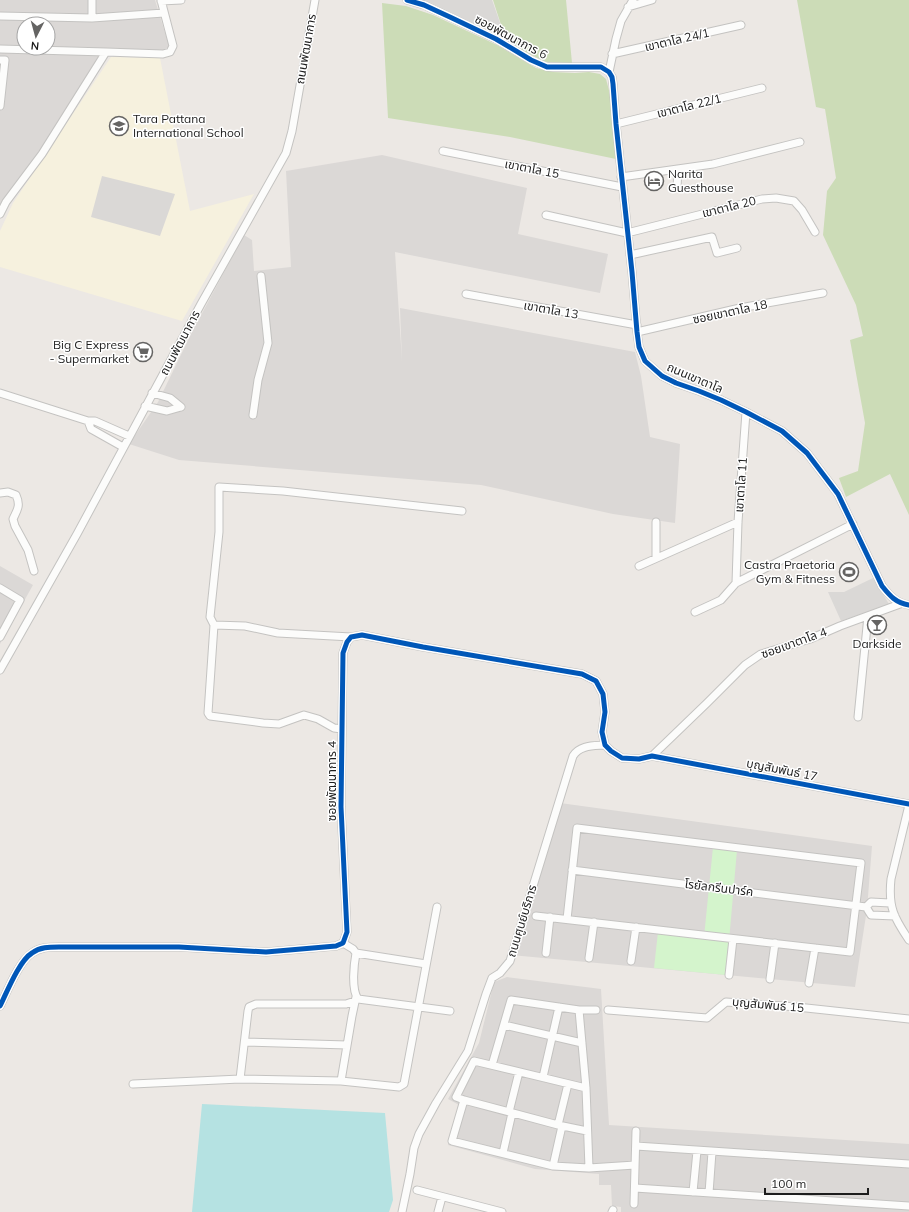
<svg xmlns="http://www.w3.org/2000/svg" width="909" height="1212" font-family="Mulish,'Noto Sans Thai',sans-serif">
	<style>
		.residential { fill: #dbd8d6 }
		.education { fill: #f6f1de }
		.religious { fill: #dad8d6 }
		.forest { fill: #ccdcb7 }
		.park { fill: #d4f4cc }
		.water { fill: #b5e2e2 }
		.lines { fill: none; stroke-linecap: round; stroke-linejoin: round }
		.minor-casing { stroke: #c4c3c1; stroke-width: 9 }
		.minor { stroke: #fcfcfb; stroke-width: 7 }
		.cycleway-casing { stroke: #fff; stroke-width: 8 }
		.cycleway { stroke: #0057b8; stroke-width: 5 }
		.labels { text-anchor: middle; stroke-width: 3; stroke-linejoin: round; paint-order: stroke }
		.street-label { font-size: 12px; fill: #1d1d1d; stroke: #fff }
		.poi-label { font-size: 12px; fill: #1d1d1d; stroke: #fff; text-anchor: start }
	</style>
	<rect width="100%" height="100%" fill="#ece8e4"/>
	<!-- residential -->
	<path class="residential" d="M 0,0 L 155,0 L 169,46 L 164,51 L 48,47 L 48,24 L 24,24 L 24,47 L 0,46 Z
		M 0,53 L 99,55 L 40,152 L 0,206 Z
		M 382,155 L 527,188 L 518,234 L 608,254 L 600,293 L 395,252 L 402,361 L 400,308 L 635,352 L 641,376 L 650,437 L 680,444 L 675,523 L 613,514 L 481,485 L 179,460 L 129,444 L 158,402 L 192,332 L 244,235 L 252,240 L 254,271 L 291,267 L 286,171 Z
		M 0,566 L 33,585 L 0,644 Z
		M 560,803 L 872,846 L 867,909 L 855,987 L 511,955 Z
		M 507,977 L 601,989 L 609,1125 L 909,1144 L 909,1212 L 621,1212 L 621,1207 L 612,1206 L 611,1185 L 599,1185 L 599,1174 L 535,1169 L 448,1145 L 459,1105 L 448,1099 L 479,1043 L 494,982 Z"/>
	<!-- education -->
	<path class="education" d="M 111,57 L 160,58 L 190,211 L 254,194 L 182,321 L 0,267 L 0,231 L 13,203 Z"/>
	<!-- religious -->
	<path class="religious" d="M 421,0 L 492,0 L 505,37 Z
		M 102,176 L 175,194 L 160,236 L 91,217 Z
		M 873,578 L 889,604 L 841,621 L 828,592 L 844,592 Z"/>
	<!-- forest -->
	<path class="forest" d="M 493,0 L 566,0 L 572,63 L 546,62 L 521,50 L 505,37 Z
		M 797,0 L 909,0 L 909,515 L 890,474 L 846,497 L 839,478 L 858,471 L 865,423 L 850,340 L 863,336 L 856,305 L 823,235 L 827,191 L 836,178 L 825,109 L 816,107 Z
		M 382,3 L 406,6 L 433,15 L 497,45 L 536,68 L 553,72 L 575,73 L 589,72 L 600,74 L 606,79 L 610,94 L 616,159 L 510,137 L 388,118 Z"/>
	<!-- park -->
	<path class="park" d="M 713,847 L 737,850 L 726,975 L 654,968 L 658,932 L 704,937 Z"/>
	<!-- water -->
	<path class="water" d="M 202,1104 L 385,1113 L 393,1200 L 389,1212 L 192,1212 Z"/>
	<g class="lines">
		<!-- minor casing -->
		<g class="minor-casing">
			<path id="minor" d="M 92,0 L 92,18
				M 407,0 L 424,5 L 452,18 L 496,39 L 531,60 L 547,67 L 601,67 L 609,72 L 612,77 L 613,84 L 616,124 L 632,272 L 637,332 L 639,347 L 645,361 L 662,376 L 676,383 L 699,391 L 721,400 L 746,412 L 782,431 L 807,453 L 838,494 L 882,586 C 890,596 896,603 909,605
				M 161,1 L 181,0
				M 628,7 L 652,0
				M 0,16 L 92,18 L 164,13
				M 0,49 L 106,52
				M 612,54 L 741,25
				M 0,60 L 5,60 L 0,106
				M 609,72 L 616,39 L 621,21 L 633,0
				M 616,124 L 762,88
				M 443,151 L 622,187
				M 621,177 L 713,164 L 800,142
				M 677,188 L 678,169
				M 0,214 L 6,202 L 42,154 L 106,52 L 163,54 L 170,52 L 173,46 L 161,0
				M 546,215 L 627,233 L 762,199 L 776,198 L 794,201 L 802,210 L 815,232
				M 630,255 L 712,237 L 717,253 L 737,248
				M 466,294 L 637,325
				M 637,332 L 740,308 L 823,293
				M 0,393 L 88,421 L 95,421 L 129,436
				M 152,393 L 170,398 L 181,407
				M 145,406 L 167,411 L 181,407
				M 253,415 L 258,380 L 268,343 L 261,276
				M 88,421 L 91,429 L 123,447
				M 0,493 L 8,492 L 16,495 C 21,506 17,510 13,519 L 15,526 L 28,550 L 34,571
				M 656,558 L 656,522
				M 639,566 L 738,522
				M 736,583 L 853,524
				M 0,588 L 20,600 L 0,637
				M 695,612 L 721,600 L 736,583 L 738,522 L 746,412
				M 214,625 L 208,713 L 210,716 L 263,723 L 279,724 L 304,715 L 318,719 L 334,728 L 342,729
				M 351,637 L 278,633 L 245,626 L 214,625 L 210,617 L 219,532 L 219,487 L 283,491 L 462,511
				M 0,670 L 77,534 L 201,304 L 286,153 L 292,131 L 315,0
				M 858,717 L 868,616
				M 652,756 L 707,703 L 745,665 L 761,654 L 810,639 L 840,626 L 900,604
				M 909,805 L 891,879 C 888,907 894,918 909,940
				M 572,870 L 866,907
				M 866,907 L 871,915 L 895,916
				M 866,907 L 871,902 L 890,903
				M 536,916 L 850,952 L 861,863 L 577,828 L 567,919
				M 343,943 L 353,949 L 356,953 C 354,964 351,989 358,999 L 450,1011
				M 356,953 L 426,964
				M 546,953 L 550,917
				M 589,958 L 594,922
				M 631,961 L 636,927
				M 729,975 L 733,939
				M 770,979 L 775,943
				M 809,983 L 815,948
				M 356,997 L 352,1016 L 341,1081 L 399,1087 L 404,1084 L 437,907
				M 0,1006 C 7,992 19,961 32,953 C 40,947 49,947 59,947 L 179,947 L 266,952 L 336,946 L 343,943 L 347,932 L 341,807 L 343,653 L 347,642 L 351,637 L 362,635 L 423,647 L 582,674 L 596,681 L 603,694 L 605,712 L 602,732 L 605,745 L 611,751 L 622,758 L 639,759 L 652,756 L 909,804
				M 579,1010 L 586,1088 L 589,1168
				M 608,1010 L 707,1018 L 726,1002 L 797,1007 L 909,1019
				M 504,1025 L 582,1043
				M 245,1042 L 347,1045
				M 492,1065 L 511,1000 L 579,1010 L 596,1010
				M 543,1077 L 559,1007
				M 240,1079 L 248,1011 L 249,1007 L 256,1004 L 346,1004 L 355,1001
				M 133,1084 L 240,1079 L 341,1081
				M 586,1088 L 474,1061 L 456,1097 L 464,1100 L 452,1141 L 553,1166 L 589,1168 L 635,1165
				M 464,1100 L 558,1125 L 587,1131
				M 509,1112 L 519,1072
				M 558,1125 L 568,1084
				M 636,1146 L 909,1164
				M 503,1153 L 512,1113
				M 553,1166 L 562,1126
				M 635,1188 L 909,1206
				M 417,1190 L 502,1212
				M 693,1192 L 697,1151
				M 709,1193 L 712,1152
				M 634,1204 L 636,1131
				M 402,1212 L 410,1174 L 414,1148 L 419,1134 L 436,1103 L 468,1051 L 486,994 L 492,978 L 500,973 L 510,961 L 573,756 C 580,745 593,746 605,745
				M 438,1212 L 442,1197
				M 612,1212 L 613,1210"/>
		</g>
		<!-- minor -->
		<use href="#minor" class="minor"/>
		<!-- cycleway casing -->
		<g class="cycleway-casing">
			<path id="cycleway" d="M 407,0 L 424,5 L 452,18 L 496,39 L 531,60 L 547,67 L 601,67 L 609,72 L 612,77 L 613,84 L 616,124 L 632,272 L 637,332 L 639,347 L 645,361 L 662,376 L 676,383 L 699,391 L 721,400 L 746,412 L 782,431 L 807,453 L 838,494 L 882,586 C 890,596 896,603 909,605
				M 0,1006 C 7,992 19,961 32,953 C 40,947 49,947 59,947 L 179,947 L 266,952 L 336,946 L 343,943 L 347,932 L 341,807 L 343,653 L 347,642 L 351,637 L 362,635 L 423,647 L 582,674 L 596,681 L 603,694 L 605,712 L 602,732 L 605,745 L 611,751 L 622,758 L 639,759 L 652,756 L 909,804"/>
		</g>
		<!-- cycleway -->
		<use href="#cycleway" class="cycleway"/>
	</g>
	<!-- icons -->
	<defs>
		<g id="school-ring" transform="scale(1)"><circle r="9.5" fill="#fff" stroke="#656463" stroke-width="1.5"/><path d="M0-5L7-2L0 1L-7-2ZM-4 1L0 2.5L4 1V4Q0 6-4 4Z" fill="#656463"/></g>
		<g id="hotel-ring" transform="scale(1)"><circle r="9.5" fill="#fff" stroke="#656463" stroke-width="1.5"/><path d="M-6-4.5h1.5V1H6V5H4.5V3h-9V5H-6ZM-4 0a1.8 1.8 0 1 1 3.6 0ZM.5 0V-2.5h3Q6-2.5 6 0Z" fill="#656463"/></g>
		<g id="supermarket-ring" transform="scale(1)"><circle r="9.5" fill="#fff" stroke="#656463" stroke-width="1.5"/><path d="M-6-5.5h2.5l.6 2H6L4.5 2H-2.5L-4.4-4H-6ZM-1.5 3.2a1.3 1.3 0 1 0 .1 0ZM3 3.2a1.3 1.3 0 1 0 .1 0Z" fill="#656463"/></g>
		<g id="stadium-ring" transform="scale(1)"><circle r="9.5" fill="#fff" stroke="#656463" stroke-width="1.5"/><path d="M0-5a6.5 5 0 1 0 0 10a6.5 5 0 1 0 0-10ZM-3.5-1.8h7v3.6h-7Z" fill="#656463"/></g>
		<g id="bar-ring" transform="scale(1)"><circle r="9.5" fill="#fff" stroke="#656463" stroke-width="1.5"/><path d="M-6-5H6L.8 .8V4.5H3.5V6h-7V4.5H-.8V.8Z" fill="#656463"/></g>
	</defs>
	<g fill-rule="evenodd">
		<use href="#school-ring" x="119" y="126"/>
		<use href="#hotel-ring" x="654" y="181"/>
		<use href="#supermarket-ring" x="143" y="352"/>
		<use href="#stadium-ring" x="849" y="572"/>
		<use href="#bar-ring" x="877" y="625"/>
	</g>
	<g class="labels">
		<!-- street labels -->
		<g class="street-label">
			<text transform="translate(511 37) rotate(28)" y="4">ซอยพัฒนาการ 6</text>
			<text transform="translate(677 40) rotate(-13)" y="4">เขาตาโล 24/1</text>
			<text transform="translate(306 49) rotate(-80)" y="4">ถนนพัฒนาการ</text>
			<text transform="translate(689 106) rotate(-14)" y="4">เขาตาโล 22/1</text>
			<text transform="translate(532 169) rotate(11)" y="4">เขาตาโล 15</text>
			<text transform="translate(729 207) rotate(-14)" y="4">เขาตาโล 20</text>
			<text transform="translate(551 310) rotate(10)" y="4">เขาตาโล 13</text>
			<text transform="translate(730 312) rotate(-12)" y="4">ซอยเขาตาโล 18</text>
			<text transform="translate(180 343) rotate(-62)" y="4">ถนนพัฒนาการ</text>
			<text transform="translate(695 378) rotate(23)" y="4">ถนนเขาตาโล</text>
			<text transform="translate(741 485) rotate(-86)" y="4">เขาตาโล 11</text>
			<text transform="translate(794 643) rotate(-20)" y="4">ซอยเขาตาโล 4</text>
			<text transform="translate(782 770) rotate(11)" y="4">บุญสัมพันธ์ 17</text>
			<text transform="translate(332 781) rotate(-90)" y="4">ซอยพัฒนาการ 4</text>
			<text transform="translate(719 888) rotate(7)" y="4">โรยัลกรีนปาร์ค</text>
			<text transform="translate(522 921) rotate(-73)" y="4">ถนนศูนย์บริการ</text>
			<text transform="translate(768 1005) rotate(5)" y="4">บุญสัมพันธ์ 15</text>
		</g>
		<!-- poi labels -->
		<g class="poi-label">
			<text x="133" y="123">Tara Pattana<tspan x="133" dy="14">International School</tspan></text>
			<text x="668" y="178">Narita<tspan x="668" dy="14">Guesthouse</tspan></text>
			<text x="129" y="349" text-anchor="end">Big C Express<tspan x="129" dy="14">- Supermarket</tspan></text>
			<text x="835" y="569" text-anchor="end">Castra Praetoria<tspan x="835" dy="14">Gym &amp; Fitness</tspan></text>
			<text x="877" y="648" text-anchor="middle">Darkside</text>
		</g>
	</g>
	<!-- north arrow -->
	<g transform="translate(36 36) rotate(186)"><circle r="19" fill="#ffffff" stroke="#a5a5a5"/>
	<path d="M0-3L7 15L0 10L-7 15Z" fill="#656463"/>
	<text y="-6" font-size="11" font-weight="bold" text-anchor="middle" fill="#1d1d1d">N</text>
	</g>
	<!-- scale -->
	<path d="M765 1188v6h103v-6" fill="none" stroke="#1d1d1d" stroke-width="2"/>
	<text x="771" y="1188" font-size="12" fill="#1d1d1d" stroke="#ffffff" stroke-width="3" paint-order="stroke">100 m</text>
</svg>
